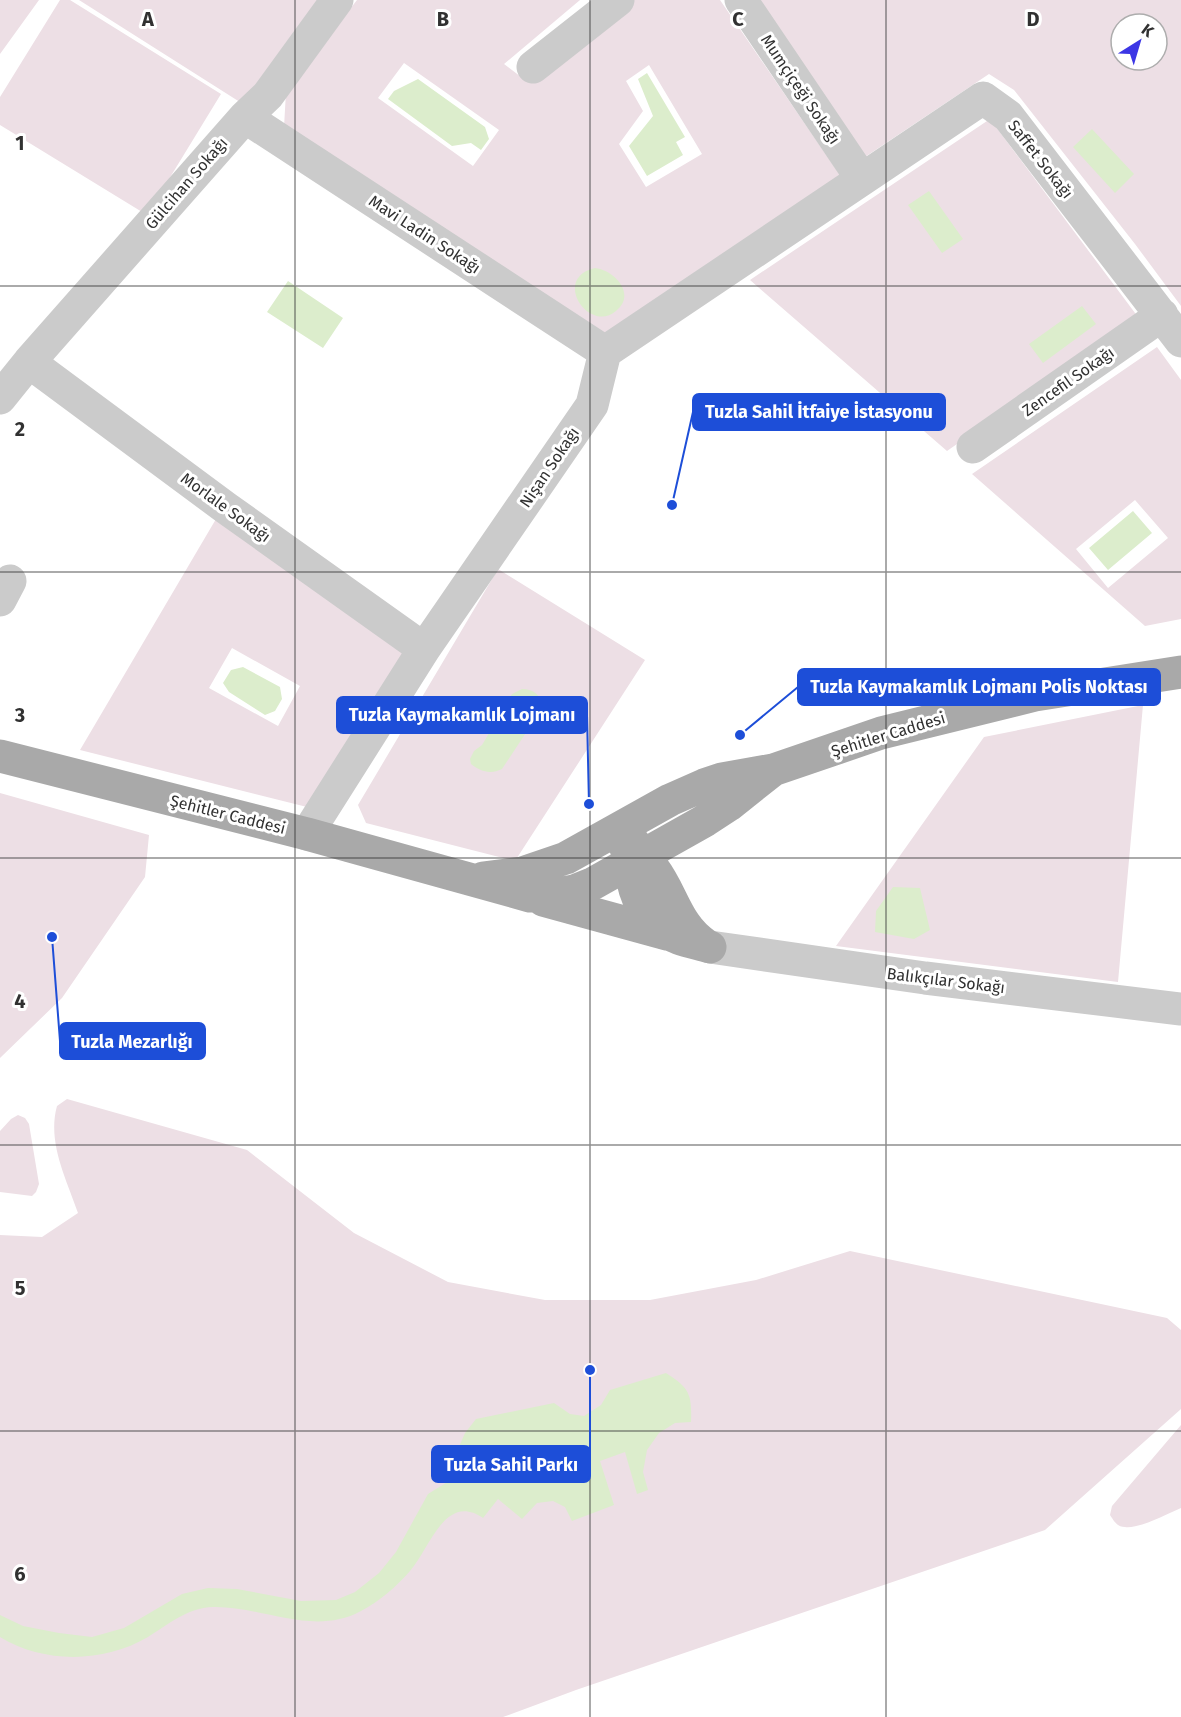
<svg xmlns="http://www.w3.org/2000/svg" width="1181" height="1717" font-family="'Fira Sans',sans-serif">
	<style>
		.green { fill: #eddfe5; fill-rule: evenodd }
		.water { fill: #dcedcc }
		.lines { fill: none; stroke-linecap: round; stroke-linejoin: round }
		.minor { stroke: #cbcbcb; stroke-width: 33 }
		.major { stroke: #a9a9a9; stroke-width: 33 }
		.grid { fill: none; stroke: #313131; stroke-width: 1.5; stroke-opacity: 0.55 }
		.labels { text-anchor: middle; stroke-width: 6; stroke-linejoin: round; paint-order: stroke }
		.street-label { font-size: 16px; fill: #313131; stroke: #fff }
		.grid-label { font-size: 20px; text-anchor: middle; font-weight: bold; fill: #313131; stroke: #fff; stroke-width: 6; stroke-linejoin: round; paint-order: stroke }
		.leader { fill: none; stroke: #1d4ed8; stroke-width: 2 }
		.callout-dot { fill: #1d4ed8; stroke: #fff; stroke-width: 2 }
		.callout { fill: #1d4ed8; stroke: #1d4ed8; stroke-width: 2 }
		.callout-label { font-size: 18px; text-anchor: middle; font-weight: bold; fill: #fff }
	</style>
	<rect width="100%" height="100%" fill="#fff"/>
	<!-- green -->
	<path class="green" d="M 0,0 L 39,0 L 0,54 Z
		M 60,0 L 70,0 L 221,94 L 147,215 L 0,125 L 0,97 Z
		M 79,0 L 322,0 L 243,104 Z
		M 357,0 L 580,0 L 504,64 L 529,83 L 633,0 L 720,0 L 842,178 L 605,337 L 284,127 L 286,92 ZM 404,63 L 499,130 L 473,166 L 378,98 ZM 649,65 L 702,154 L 646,187 L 619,144 L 643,111 L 626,81 Z
		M 757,0 L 1181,0 L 1181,306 L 1135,244 L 1014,90 L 989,74 L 862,159 ZM 1121,24 L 1157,24 L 1157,60 L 1121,60 Z
		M 990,119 L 1138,317 L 947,451 L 750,280 Z
		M 1157,347 L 1181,380 L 1181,619 L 1145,626 L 972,474 ZM 1135,500 L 1168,538 L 1108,588 L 1076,549 Z
		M 216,519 L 412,656 L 315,809 L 80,750 ZM 232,648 L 300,686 L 278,726 L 209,688 Z
		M 498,569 L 645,660 L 515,861 L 366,823 L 358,805 Z
		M 1143,705 L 1118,982 L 836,946 L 984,737 Z
		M 0,793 L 149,835 L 145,877 L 62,998 L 0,1058 Z
		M 67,1099 L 247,1150 L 354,1233 L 448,1282 L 545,1300 L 650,1300 L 756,1280 L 850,1251 L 1167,1318 L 1181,1330 L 1181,1409 L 1045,1530 L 576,1690 L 503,1717 L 0,1717 L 0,1235 L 42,1237 L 78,1213 C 66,1178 47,1142 57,1106 Z
		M 18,1115 L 25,1118 L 29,1124 L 39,1184 L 36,1192 L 32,1196 L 0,1192 L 0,1131 L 11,1119 Z
		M 1181,1425 L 1181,1508 C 1167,1514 1139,1529 1125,1527 C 1117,1527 1114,1521 1110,1515 L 1112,1506 Z"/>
	<!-- water -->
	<path class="water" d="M 647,73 L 685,137 L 676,142 L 683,155 L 647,176 L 629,146 L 653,116 L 638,79 Z
		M 418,79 L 485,127 L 489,139 L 481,150 L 471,143 L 452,146 L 388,99 L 394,91 Z
		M 1092,129 L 1134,174 L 1115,193 L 1073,147 Z
		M 929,191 L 963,239 L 942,253 L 908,205 Z
		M 595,268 C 614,270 637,294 616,311 C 589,334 551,278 595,268 Z
		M 288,281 L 343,318 L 323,348 L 267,312 Z
		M 1082,306 L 1096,324 L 1043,363 L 1029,344 Z
		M 1133,511 L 1152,533 L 1108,570 L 1089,548 Z
		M 243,667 L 280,687 L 282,699 L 275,711 L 265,715 L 229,692 L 223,683 L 231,670 Z
		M 522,689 C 535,689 543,697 541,710 L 502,769 C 490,775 480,771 471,764 L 470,759 L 474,751 L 482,745 L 512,694 Z
		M 893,887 L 920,888 L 930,930 L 914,939 L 875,932 L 876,911 Z
		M 666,1373 C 690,1388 692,1395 691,1422 L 675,1423 L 659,1433 L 647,1450 L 643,1472 L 648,1490 L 637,1494 L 625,1452 L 600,1461 L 614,1505 L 572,1521 L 565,1507 L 553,1501 L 537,1503 L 522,1519 L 498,1499 L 483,1518 C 445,1492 430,1548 410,1571 C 397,1586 379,1602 361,1611 C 313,1637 263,1606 213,1607 C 187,1608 169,1624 148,1637 C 104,1663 44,1664 0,1637 L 0,1615 L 23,1626 L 59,1633 L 92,1637 L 124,1628 L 182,1594 L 208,1588 L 237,1589 L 301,1601 L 336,1600 L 355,1592 L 379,1573 L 396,1552 L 428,1494 L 449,1481 L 468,1475 L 458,1449 L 465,1433 L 476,1419 L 554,1403 L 570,1414 L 584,1416 L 601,1405 L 610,1390 Z"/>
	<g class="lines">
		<!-- minor -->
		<path class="minor" d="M 741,0 L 862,179
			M 533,67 L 618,0
			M 245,117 L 605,352
			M 29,362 L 226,508 L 424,649
			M 0,398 L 29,362 L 245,117 L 268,95 L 337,0
			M 973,447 L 1162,315
			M 0,600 L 10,581
			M 307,834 L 424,649 L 592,405 L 605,352 L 983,98 L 1008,116 L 1181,341
			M 710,947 L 925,978 L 1181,1009"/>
		<!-- major -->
		<path class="major" d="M 0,756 L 307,834 L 530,896 L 554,895 L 574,891 L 594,883 L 706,820 L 729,805 L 773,770
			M 634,843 C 625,880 640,923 678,938 C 689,942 700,944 710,947
			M 625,846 C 673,868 666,919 706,945
			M 483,878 L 522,873 L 566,858 L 670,800 L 704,785 L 722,779 L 773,770 L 881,733 L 1035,695 L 1181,672
			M 543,900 L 667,934"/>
	</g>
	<!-- grid -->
	<path class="grid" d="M 295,0 L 295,1717M 590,0 L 590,1717M 886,0 L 886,1717M 0,286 L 1181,286M 0,572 L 1181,572M 0,858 L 1181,858M 0,1145 L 1181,1145M 0,1431 L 1181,1431"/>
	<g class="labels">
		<!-- street labels -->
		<g class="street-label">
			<text transform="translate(801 89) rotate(56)" y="6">Mumçiçeği Sokağı</text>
			<text transform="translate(1041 159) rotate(52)" y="6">Saffet Sokağı</text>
			<text transform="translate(186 183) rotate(-49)" y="6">Gülcihan Sokağı</text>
			<text transform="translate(425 234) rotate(33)" y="6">Mavi Ladin Sokağı</text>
			<text transform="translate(1068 381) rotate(-35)" y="6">Zencefil Sokağı</text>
			<text transform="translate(549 467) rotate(-56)" y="6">Nişan Sokağı</text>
			<text transform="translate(226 507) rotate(36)" y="6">Morlale Sokağı</text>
			<text transform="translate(888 734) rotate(-17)" y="6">Şehitler Caddesi</text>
			<text transform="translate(228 814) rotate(14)" y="6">Şehitler Caddesi</text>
			<text transform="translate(946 980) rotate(7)" y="6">Balıkçılar Sokağı</text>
		</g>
	</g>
	<g class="grid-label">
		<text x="148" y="26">A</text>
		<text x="443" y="26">B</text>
		<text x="738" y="26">C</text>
		<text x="1033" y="26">D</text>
		<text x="20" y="150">1</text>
		<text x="20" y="436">2</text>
		<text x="20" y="722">3</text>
		<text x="20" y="1008">4</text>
		<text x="20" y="1295">5</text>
		<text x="20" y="1581">6</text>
	</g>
	<!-- callouts -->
	<path class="leader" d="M672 505L693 412M740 735L798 687M589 804L587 715M52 937L60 1041M590 1370L590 1464"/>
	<g class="callout-dot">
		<circle cx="672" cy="505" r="6"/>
		<circle cx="740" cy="735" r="6"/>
		<circle cx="589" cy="804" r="6"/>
		<circle cx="52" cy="937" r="6"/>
		<circle cx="590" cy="1370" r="6"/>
	</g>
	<g class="callout">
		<rect x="693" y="394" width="252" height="36" rx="6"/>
		<rect x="798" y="669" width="362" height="36" rx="6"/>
		<rect x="337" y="697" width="250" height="36" rx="6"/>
		<rect x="60" y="1023" width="145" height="36" rx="6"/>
		<rect x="432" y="1446" width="158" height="36" rx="6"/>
	</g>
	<g class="callout-label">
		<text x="819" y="418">Tuzla Sahil İtfaiye İstasyonu</text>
		<text x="979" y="693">Tuzla Kaymakamlık Lojmanı Polis Noktası</text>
		<text x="462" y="721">Tuzla Kaymakamlık Lojmanı</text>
		<text x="132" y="1048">Tuzla Mezarlığı</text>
		<text x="511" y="1471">Tuzla Sahil Parkı</text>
	</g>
	<!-- north arrow -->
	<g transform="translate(1139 42) rotate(37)"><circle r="28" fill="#ffffff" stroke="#adadad" stroke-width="1.5"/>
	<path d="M0-4.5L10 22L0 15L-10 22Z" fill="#3c36e5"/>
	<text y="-9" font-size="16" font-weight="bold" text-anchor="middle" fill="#313131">K</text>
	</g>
</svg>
